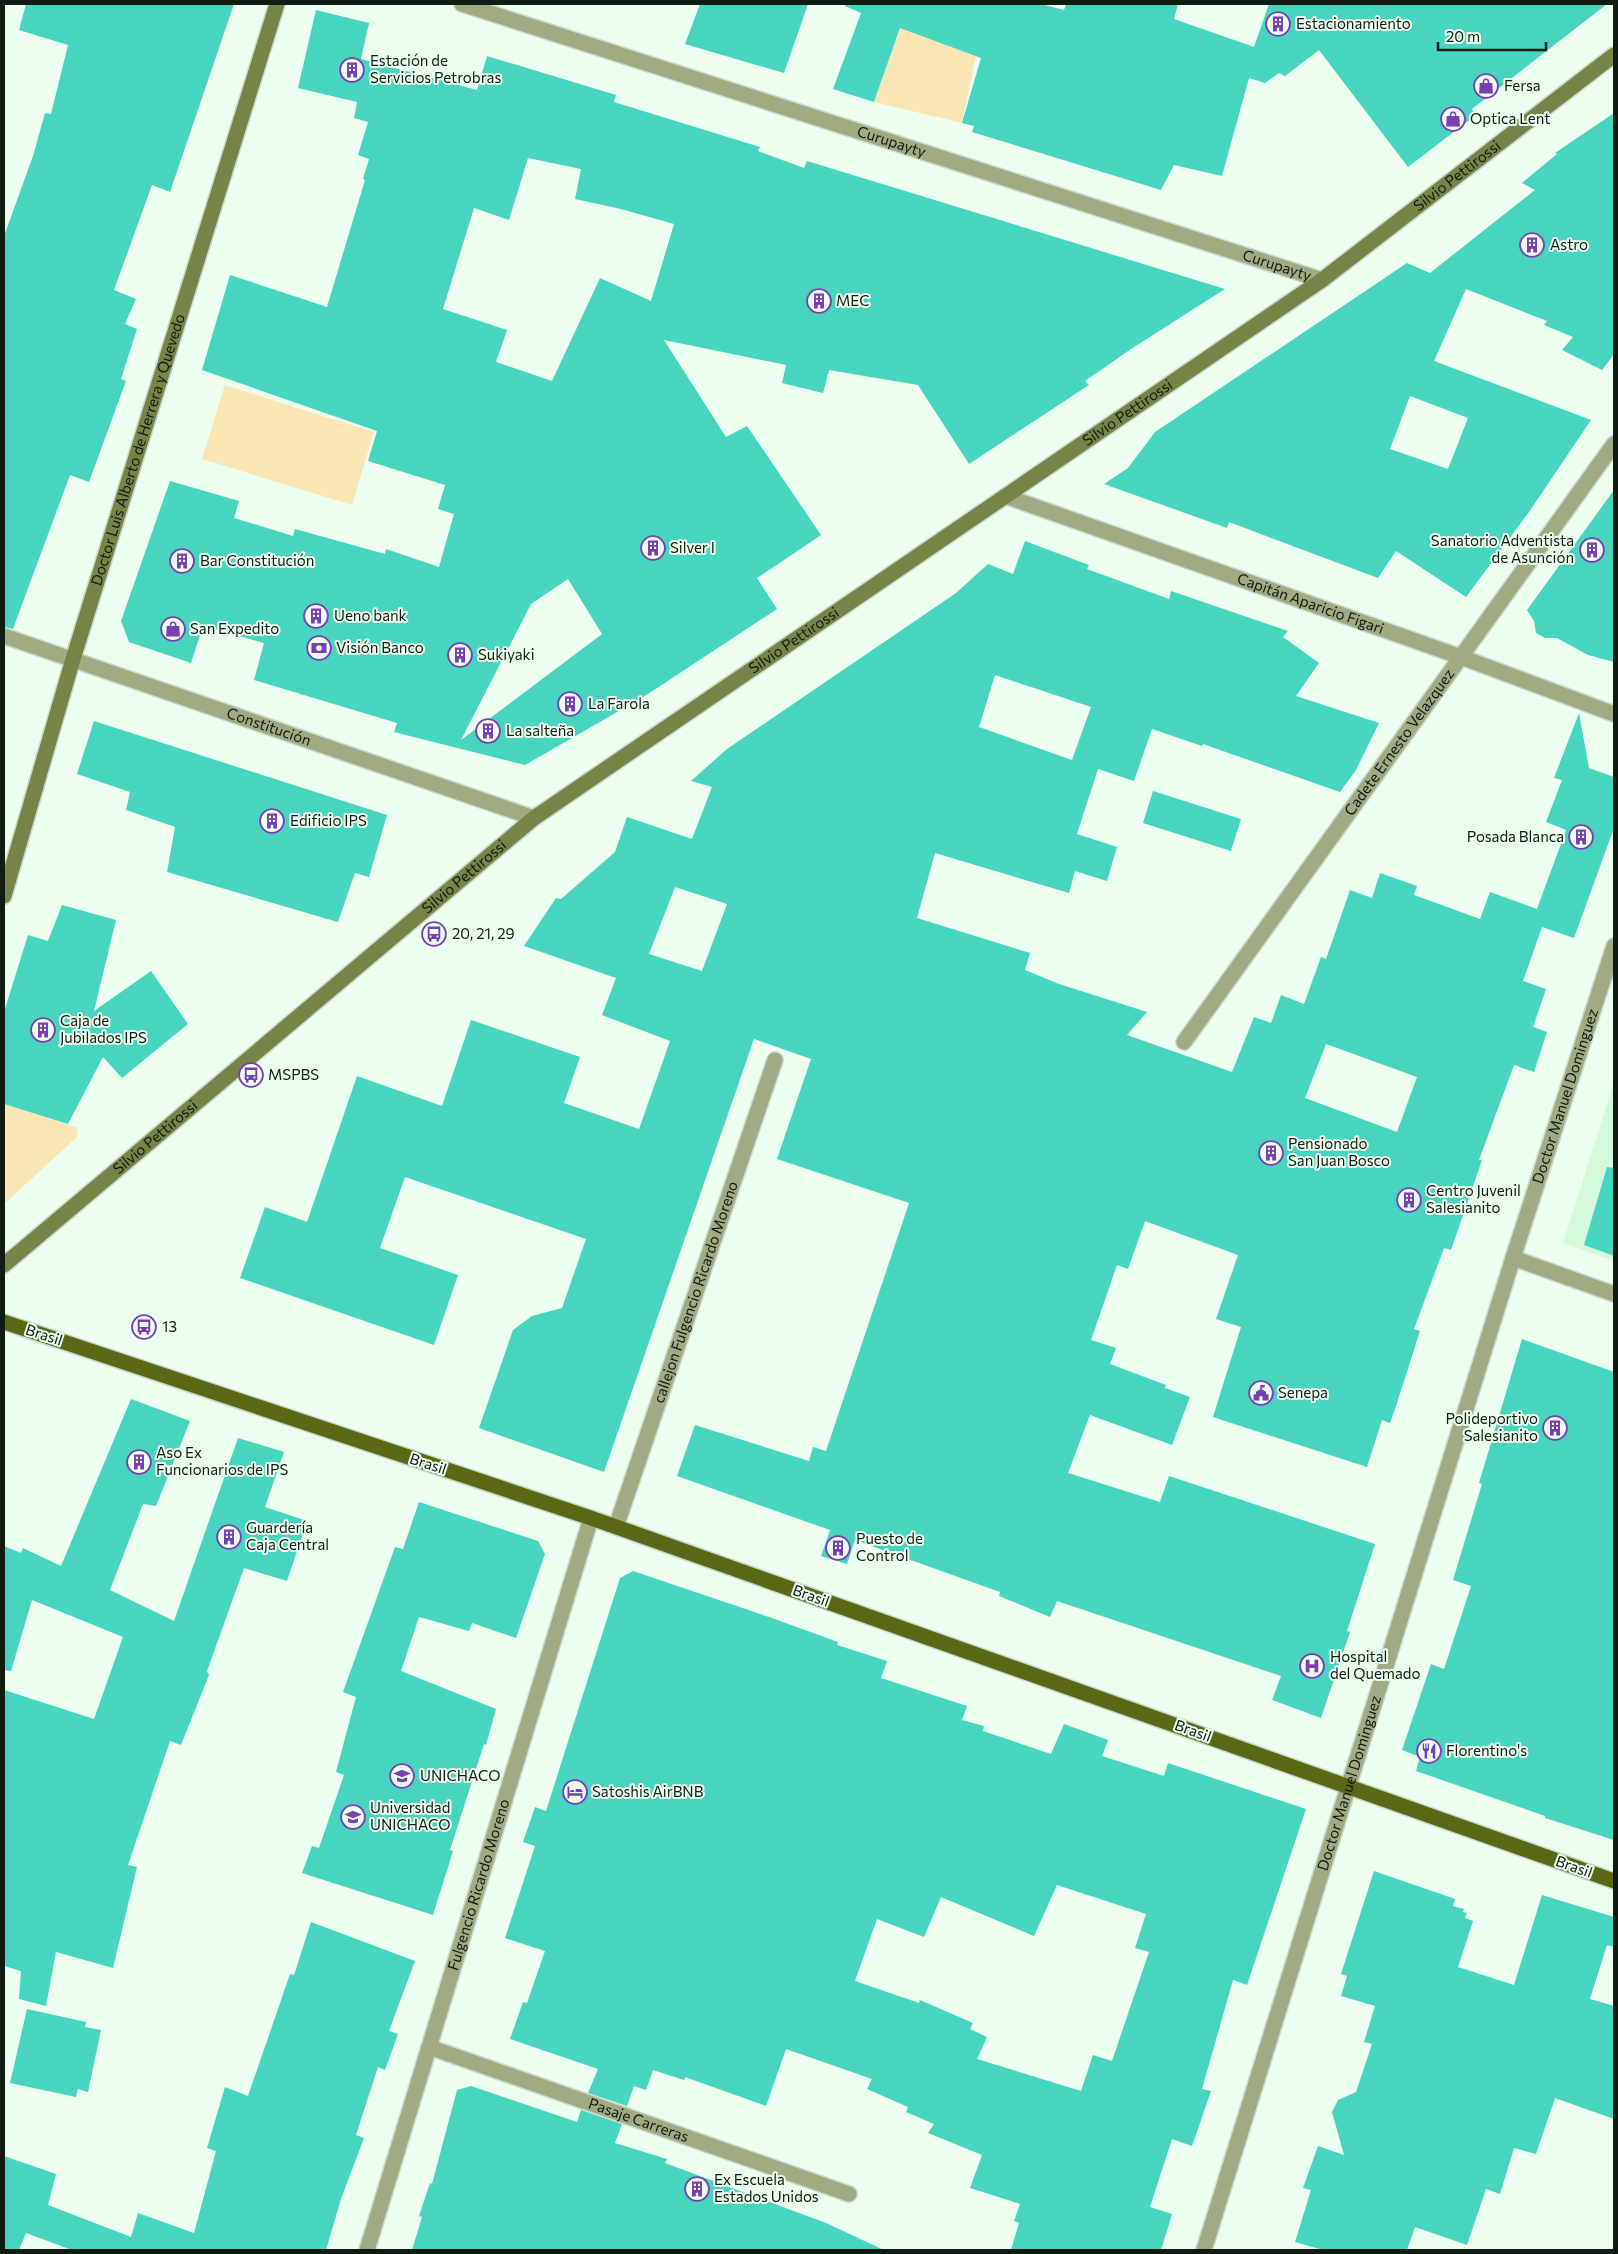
<svg xmlns="http://www.w3.org/2000/svg" width="1618" height="2254" font-family="Commissioner,sans-serif">
	<style>
		.built { fill: #d5fadb }
		.green { fill: #fae6b5 }
		.building { fill: #47d5c0; fill-rule: evenodd }
		.lines { fill: none; stroke-linecap: round; stroke-linejoin: round }
		.street-casing { stroke: #c9dacc; stroke-width: 18 }
		.secondary-casing { stroke: #c9dacc; stroke-width: 18 }
		.primary-casing { stroke: #c9dacc; stroke-width: 18 }
		.street { stroke: #a0aa83; stroke-width: 15 }
		.secondary { stroke: #778448; stroke-width: 15 }
		.primary { stroke: #5a6815; stroke-width: 15 }
		.labels { text-anchor: middle; stroke-width: 4; stroke-linejoin: round; paint-order: stroke }
		.poi-label { font-size: 15px; fill: #101b12; stroke: #ecfeef; text-anchor: start }
		.street-label { font-size: 15px; fill: #101b12; stroke: #ecfeef }
	</style>
	<rect width="100%" height="100%" fill="#ecfeef"/>
	<!-- built -->
	<path class="built" d="M 1614,1082 L 1614,1261 L 1563,1243 Z"/>
	<!-- green -->
	<path class="green" d="M 909,4 L 922,4 L 913,32 L 976,56 L 962,123 L 874,102 Z
		M 225,385 L 374,432 L 352,505 L 202,459 Z
		M 4,1104 L 76,1127 L 78,1132 L 77,1137 L 4,1204 Z"/>
	<!-- building -->
	<path class="building" d="M 26,4 L 234,4 L 170,192 L 152,185 L 114,290 L 136,299 L 125,324 L 137,329 L 121,379 L 126,381 L 89,482 L 70,475 L 13,629 L 4,627 L 4,236 L 33,156 L 45,113 L 51,114 L 68,45 L 19,30 Z
		M 700,4 L 808,4 L 784,73 L 685,44 Z
		M 845,4 L 1041,4 L 1064,10 L 1066,4 L 1178,4 L 1174,19 L 1254,47 L 1269,4 L 1607,4 L 1472,109 L 1476,115 L 1408,167 L 1319,50 L 1285,76 L 1279,73 L 1265,83 L 1249,78 L 1222,176 L 1174,165 L 1161,190 L 972,132 L 974,126 L 962,123 L 981,58 L 900,28 L 874,102 L 833,89 L 861,13 L 845,6 Z
		M 316,10 L 369,23 L 361,59 L 477,90 L 487,56 L 616,95 L 614,102 L 760,147 L 758,151 L 804,168 L 807,161 L 1225,289 L 1131,349 L 1085,381 L 1089,385 L 969,464 L 918,385 L 829,370 L 823,393 L 782,383 L 786,365 L 664,340 L 726,437 L 747,426 L 821,535 L 757,578 L 777,609 L 645,696 L 525,765 L 394,732 L 397,723 L 254,680 L 264,643 L 203,626 L 191,663 L 129,642 L 121,621 L 170,481 L 239,501 L 234,518 L 293,536 L 295,529 L 385,554 L 386,549 L 439,567 L 454,514 L 438,509 L 445,485 L 368,461 L 377,431 L 202,370 L 230,275 L 327,307 L 365,180 L 363,179 L 369,159 L 358,155 L 368,122 L 354,118 L 357,102 L 298,88 ZM 528,158 L 581,169 L 575,199 L 621,209 L 674,224 L 651,301 L 600,278 L 552,381 L 496,362 L 507,330 L 443,309 L 474,208 L 509,220 ZM 568,579 L 602,634 L 461,740 L 531,604 Z
		M 1614,113 L 1614,354 L 1602,370 L 1562,350 L 1573,337 L 1544,325 L 1547,321 L 1466,289 L 1434,361 L 1591,420 L 1529,512 L 1466,597 L 1396,551 L 1378,578 L 1229,522 L 1227,528 L 1104,484 L 1128,468 L 1155,432 L 1407,263 L 1430,273 L 1535,190 L 1522,183 L 1557,154 L 1555,153 ZM 1410,396 L 1468,418 L 1448,469 L 1390,449 Z
		M 1614,490 L 1614,662 L 1588,655 L 1557,638 L 1545,638 L 1536,633 L 1534,621 L 1527,610 Z
		M 1025,541 L 1089,565 L 1087,569 L 1169,599 L 1171,591 L 1288,631 L 1283,637 L 1319,663 L 1296,696 L 1379,723 L 1356,770 L 1340,792 L 1203,744 L 1202,746 L 1152,729 L 1134,781 L 1098,769 L 1077,834 L 1117,847 L 1107,881 L 1075,871 L 1069,893 L 935,853 L 917,918 L 1030,953 L 1025,970 L 1059,984 L 1147,1012 L 1127,1035 L 1232,1072 L 1254,1017 L 1271,1023 L 1281,995 L 1304,1004 L 1321,957 L 1326,959 L 1350,890 L 1372,898 L 1380,873 L 1417,886 L 1414,895 L 1480,919 L 1490,892 L 1537,909 L 1566,830 L 1546,822 L 1562,780 L 1554,778 L 1579,713 L 1589,768 L 1614,777 L 1614,828 L 1574,938 L 1542,927 L 1523,981 L 1546,989 L 1533,1027 L 1547,1032 L 1534,1072 L 1514,1065 L 1479,1160 L 1482,1160 L 1451,1250 L 1444,1248 L 1414,1329 L 1420,1331 L 1396,1406 L 1390,1423 L 1382,1420 L 1367,1467 L 1213,1417 L 1241,1327 L 1216,1319 L 1238,1255 L 1145,1221 L 1128,1269 L 1117,1265 L 1091,1340 L 1116,1348 L 1110,1364 L 1166,1385 L 1165,1388 L 1190,1397 L 1172,1445 L 1090,1415 L 1068,1473 L 1160,1502 L 1169,1476 L 1375,1544 L 1347,1631 L 1350,1632 L 1321,1718 L 1272,1700 L 1281,1676 L 1057,1601 L 1050,1617 L 999,1596 L 1000,1592 L 855,1540 L 847,1564 L 821,1556 L 830,1530 L 677,1476 L 695,1425 L 809,1461 L 813,1447 L 826,1451 L 909,1203 L 777,1159 L 811,1059 L 754,1039 L 604,1472 L 479,1428 L 513,1330 L 532,1316 L 562,1308 L 586,1239 L 405,1177 L 380,1248 L 458,1275 L 434,1345 L 240,1278 L 265,1207 L 307,1222 L 357,1076 L 442,1106 L 471,1020 L 580,1057 L 564,1103 L 639,1129 L 670,1041 L 602,1015 L 616,978 L 524,946 L 556,898 L 561,899 L 615,852 L 627,817 L 692,839 L 712,787 L 691,781 L 727,749 L 956,593 L 988,564 L 1013,574 ZM 995,675 L 1091,707 L 1072,760 L 979,727 ZM 675,887 L 727,904 L 702,971 L 649,954 ZM 1326,1044 L 1417,1077 L 1397,1132 L 1305,1098 Z
		M 94,721 L 387,815 L 369,877 L 355,873 L 338,922 L 167,872 L 175,827 L 126,810 L 130,792 L 77,774 Z
		M 1153,791 L 1241,819 L 1231,851 L 1143,823 Z
		M 62,905 L 116,920 L 94,1011 L 151,971 L 188,1024 L 122,1078 L 103,1057 L 68,1124 L 4,1104 L 4,1012 L 28,935 L 48,941 Z
		M 1607,1167 L 1614,1168 L 1614,1256 L 1584,1245 Z
		M 1522,1339 L 1614,1372 L 1614,1840 L 1545,1818 L 1545,1816 L 1416,1771 L 1420,1757 L 1402,1750 L 1431,1664 L 1444,1669 L 1471,1586 L 1453,1580 L 1482,1484 L 1479,1483 Z
		M 131,1399 L 190,1421 L 156,1506 L 143,1504 L 110,1590 L 174,1621 L 238,1438 L 284,1452 L 265,1507 L 307,1521 L 287,1581 L 244,1568 L 207,1671 L 209,1675 L 181,1745 L 170,1741 L 128,1865 L 137,1867 L 113,1968 L 56,1952 L 46,2006 L 19,1999 L 21,1971 L 4,1966 L 4,1690 L 94,1719 L 123,1637 L 32,1600 L 11,1671 L 4,1670 L 4,1546 L 21,1553 L 23,1548 L 61,1566 Z
		M 419,1502 L 538,1541 L 545,1554 L 516,1638 L 472,1623 L 469,1631 L 419,1617 L 401,1671 L 496,1709 L 486,1745 L 484,1744 L 450,1850 L 453,1851 L 433,1915 L 302,1873 L 312,1846 L 319,1848 L 344,1775 L 336,1772 L 356,1697 L 343,1692 L 395,1547 L 403,1549 Z
		M 633,1571 L 769,1617 L 838,1642 L 837,1645 L 887,1661 L 881,1678 L 967,1706 L 962,1720 L 984,1726 L 983,1731 L 1051,1754 L 1064,1724 L 1108,1740 L 1102,1756 L 1164,1776 L 1168,1763 L 1306,1809 L 1247,1985 L 1233,1980 L 1202,2089 L 1211,2091 L 1192,2146 L 1172,2139 L 1150,2207 L 1172,2214 L 1161,2250 L 1011,2250 L 1019,2223 L 1014,2221 L 1020,2204 L 970,2188 L 982,2155 L 928,2133 L 934,2124 L 906,2112 L 908,2107 L 867,2089 L 872,2079 L 786,2049 L 766,2106 L 685,2077 L 684,2080 L 653,2070 L 646,2090 L 634,2086 L 627,2106 L 588,2093 L 598,2069 L 510,2039 L 523,2002 L 527,2003 L 545,1951 L 505,1938 L 535,1846 L 523,1842 L 535,1807 L 546,1811 L 620,1578 ZM 1057,1885 L 1146,1914 L 1135,1948 L 1149,1952 L 1112,2061 L 1093,2055 L 1081,2091 L 977,2059 L 987,2037 L 970,2029 L 973,2023 L 920,2000 L 919,2003 L 855,1981 L 877,1919 L 924,1937 L 941,1897 L 1034,1936 Z
		M 1374,1871 L 1455,1899 L 1453,1906 L 1464,1909 L 1463,1912 L 1467,1913 L 1465,1918 L 1473,1921 L 1458,1967 L 1514,1985 L 1542,1895 L 1614,1917 L 1614,1947 L 1607,1945 L 1590,1999 L 1614,2006 L 1614,2119 L 1555,2098 L 1536,2154 L 1514,2148 L 1500,2194 L 1486,2189 L 1467,2245 L 1415,2227 L 1407,2250 L 1323,2250 L 1295,2242 L 1311,2190 L 1303,2188 L 1318,2146 L 1344,2155 L 1332,2112 L 1338,2100 L 1356,2092 L 1372,2044 L 1364,2042 L 1375,2006 L 1341,1996 L 1347,1976 L 1341,1974 Z
		M 311,1922 L 415,1961 L 389,2031 L 398,2034 L 385,2070 L 378,2067 L 356,2135 L 364,2138 L 341,2199 L 326,2250 L 72,2250 L 26,2233 L 19,2250 L 4,2250 L 4,2156 L 56,2174 L 48,2205 L 131,2237 L 138,2213 L 194,2233 L 216,2151 L 207,2148 L 225,2087 L 248,2096 L 290,1974 L 294,1975 Z
		M 27,2009 L 86,2022 L 85,2027 L 101,2030 L 88,2092 L 78,2089 L 76,2097 L 10,2083 Z
		M 471,2086 L 577,2122 L 581,2110 L 622,2124 L 615,2143 L 667,2159 L 665,2163 L 826,2223 L 884,2250 L 412,2250 L 422,2217 L 419,2216 L 430,2183 L 432,2184 L 457,2090 Z"/>
	<g class="lines">
		<!-- street casing -->
		<g class="street-casing">
			<g id="street">
				<path id="s1" d="M 462,4 L 1322,280"/>
				<path id="s2" d="M 1005,496 L 1461,657 L 1614,714"/>
				<path id="s3" d="M 4,636 L 534,818"/>
				<path id="s4" d="M 1184,1042 L 1614,444"/>
				<path d="M 1513,1258 L 1614,1294"/>
				<path id="s5" d="M 616,1527 L 775,1060"/>
				<path id="s6" d="M 429,2047 L 849,2194"/>
				<path id="s7" d="M 367,2250 L 591,1518"/>
				<path id="s8" d="M 1204,2250 L 1513,1258 L 1614,946"/>
			</g>
		</g>
		<!-- secondary casing -->
		<g class="secondary-casing">
			<g id="secondary">
				<path id="s9" d="M 4,896 L 73,659 L 277,4"/>
				<path id="s10" d="M 4,1265 L 534,818 L 1322,280 L 1614,55"/>
			</g>
		</g>
		<!-- primary casing -->
		<g class="primary-casing">
			<path id="primary" d="M 4,1322 L 591,1518 L 1614,1881"/>
		</g>
		<!-- street -->
		<use href="#street" class="street"/>
		<!-- secondary -->
		<use href="#secondary" class="secondary"/>
		<!-- primary -->
		<use href="#primary" class="primary"/>
	</g>
	<!-- icons -->
	<defs>
		<g id="building-ring" transform="scale(1.25)"><circle r="9.5" fill="#ecfeef" stroke="#7a3db3" stroke-width="1.5"/><path d="M-4-6H4V6H1V3H-1V6H-4ZM-2.5-4.3h1.7v1.8h-1.7ZM.8-4.3h1.7v1.8H.8ZM-2.5-1h1.7V.8h-1.7ZM.8-1h1.7V.8H.8Z" fill="#7a3db3"/></g>
		<g id="shop-ring" transform="scale(1.25)"><circle r="9.5" fill="#ecfeef" stroke="#7a3db3" stroke-width="1.5"/><path d="M-5-2.5h2.3a2.7 3.5 0 0 1 5.4 0H5L5.5 6h-11ZM-1.5-2.5h3a1.5 2.3 0 0 0-3 0Z" fill="#7a3db3"/></g>
		<g id="bank-ring" transform="scale(1.25)"><circle r="9.5" fill="#ecfeef" stroke="#7a3db3" stroke-width="1.5"/><path d="M-6-4H6V4H-6ZM0-2.3a2.3 2.3 0 1 0 0 4.6a2.3 2.3 0 1 0 0-4.6Z" fill="#7a3db3"/></g>
		<g id="bus-ring" transform="scale(1.25)"><circle r="9.5" fill="#ecfeef" stroke="#7a3db3" stroke-width="1.5"/><path d="M-5-6H5V4H4V6H2V4H-2V6H-4V4H-5ZM-3.5-4V0h7V-4ZM-3.5 1.2v1.5H-2V1.2ZM2 1.2v1.5H3.5V1.2Z" fill="#7a3db3"/></g>
		<g id="civic-ring" transform="scale(1.25)"><circle r="9.5" fill="#ecfeef" stroke="#7a3db3" stroke-width="1.5"/><path d="M-.6-6.5H3V-4.5H.6V-3L4-1V1h2V6H-6V1h2V-1L-.6-3ZM-1.2 2.5V6h2.4V2.5Z" fill="#7a3db3"/></g>
		<g id="hospital-ring" transform="scale(1.25)"><circle r="9.5" fill="#ecfeef" stroke="#7a3db3" stroke-width="1.5"/><path d="M-5-5h3v3.5h4V-5h3V5h-3V1.5h-4V5h-3Z" fill="#7a3db3"/></g>
		<g id="restaurant-ring" transform="scale(1.25)"><circle r="9.5" fill="#ecfeef" stroke="#7a3db3" stroke-width="1.5"/><path d="M-5-6h1v4h1v-4h1v4h1v-4h1v5L-1.5 .5V6h-2V.5L-5-1ZM5-6V6H3V1.5H1.5Q1.5-4 5-6Z" fill="#7a3db3"/></g>
		<g id="university-ring" transform="scale(1.25)"><circle r="9.5" fill="#ecfeef" stroke="#7a3db3" stroke-width="1.5"/><path d="M0-5L7-2L0 1L-7-2ZM-4 1L0 2.5L4 1V4Q0 6-4 4Z" fill="#7a3db3"/></g>
		<g id="hotel-ring" transform="scale(1.25)"><circle r="9.5" fill="#ecfeef" stroke="#7a3db3" stroke-width="1.5"/><path d="M-6-4.5h1.5V1H6V5H4.5V3h-9V5H-6ZM-4 0a1.8 1.8 0 1 1 3.6 0ZM.5 0V-2.5h3Q6-2.5 6 0Z" fill="#7a3db3"/></g>
	</defs>
	<g fill-rule="evenodd">
		<use href="#building-ring" x="1278" y="24"/>
		<use href="#building-ring" x="352" y="70"/>
		<use href="#shop-ring" x="1486" y="86"/>
		<use href="#shop-ring" x="1453" y="119"/>
		<use href="#building-ring" x="1532" y="245"/>
		<use href="#building-ring" x="819" y="301"/>
		<use href="#building-ring" x="653" y="548"/>
		<use href="#building-ring" x="1592" y="550"/>
		<use href="#building-ring" x="182" y="561"/>
		<use href="#building-ring" x="316" y="616"/>
		<use href="#shop-ring" x="173" y="629"/>
		<use href="#bank-ring" x="319" y="648"/>
		<use href="#building-ring" x="460" y="655"/>
		<use href="#building-ring" x="570" y="704"/>
		<use href="#building-ring" x="488" y="731"/>
		<use href="#building-ring" x="272" y="821"/>
		<use href="#building-ring" x="1581" y="837"/>
		<use href="#bus-ring" x="434" y="934"/>
		<use href="#building-ring" x="43" y="1030"/>
		<use href="#bus-ring" x="251" y="1075"/>
		<use href="#building-ring" x="1271" y="1153"/>
		<use href="#building-ring" x="1409" y="1200"/>
		<use href="#bus-ring" x="144" y="1327"/>
		<use href="#civic-ring" x="1261" y="1393"/>
		<use href="#building-ring" x="1555" y="1428"/>
		<use href="#building-ring" x="139" y="1462"/>
		<use href="#building-ring" x="229" y="1537"/>
		<use href="#building-ring" x="838" y="1548"/>
		<use href="#hospital-ring" x="1312" y="1666"/>
		<use href="#restaurant-ring" x="1429" y="1751"/>
		<use href="#university-ring" x="402" y="1776"/>
		<use href="#hotel-ring" x="575" y="1792"/>
		<use href="#university-ring" x="353" y="1817"/>
		<use href="#building-ring" x="697" y="2189"/>
	</g>
	<g class="labels">
		<!-- poi labels -->
		<g class="poi-label">
			<text x="1296" y="29">Estacionamiento</text>
			<text x="370" y="66">Estación de<tspan x="370" dy="17">Servicios Petrobras</tspan></text>
			<text x="1504" y="91">Fersa</text>
			<text x="1470" y="124">Optica Lent</text>
			<text x="1550" y="250">Astro</text>
			<text x="836" y="306">MEC</text>
			<text x="1574" y="546" text-anchor="end">Sanatorio Adventista<tspan x="1574" dy="17">de Asunción</tspan></text>
			<text x="670" y="553">Silver I</text>
			<text x="200" y="566">Bar Constitución</text>
			<text x="334" y="621">Ueno bank</text>
			<text x="190" y="634">San Expedito</text>
			<text x="336" y="653">Visión Banco</text>
			<text x="478" y="660">Sukiyaki</text>
			<text x="588" y="709">La Farola</text>
			<text x="506" y="736">La salteña</text>
			<text x="290" y="826">Edificio IPS</text>
			<text x="1564" y="842" text-anchor="end">Posada Blanca</text>
			<text x="452" y="939">20, 21, 29</text>
			<text x="60" y="1026">Caja de<tspan x="60" dy="17">Jubilados IPS</tspan></text>
			<text x="268" y="1080">MSPBS</text>
			<text x="1288" y="1149">Pensionado<tspan x="1288" dy="17">San Juan Bosco</tspan></text>
			<text x="1426" y="1196">Centro Juvenil<tspan x="1426" dy="17">Salesianito</tspan></text>
			<text x="162" y="1332">13</text>
			<text x="1278" y="1398">Senepa</text>
			<text x="1538" y="1424" text-anchor="end">Polideportivo<tspan x="1538" dy="17">Salesianito</tspan></text>
			<text x="156" y="1458">Aso Ex<tspan x="156" dy="17">Funcionarios de IPS</tspan></text>
			<text x="246" y="1533">Guardería<tspan x="246" dy="17">Caja Central</tspan></text>
			<text x="856" y="1544">Puesto de<tspan x="856" dy="17">Control</tspan></text>
			<text x="1330" y="1662">Hospital<tspan x="1330" dy="17">del Quemado</tspan></text>
			<text x="1446" y="1756">Florentino's</text>
			<text x="420" y="1781">UNICHACO</text>
			<text x="592" y="1797">Satoshis AirBNB</text>
			<text x="370" y="1813">Universidad<tspan x="370" dy="17">UNICHACO</tspan></text>
			<text x="714" y="2185">Ex Escuela<tspan x="714" dy="17">Estados Unidos</tspan></text>
		</g>
		<!-- street labels -->
		<g class="street-label">
			<text dy="5" stroke="none"><textPath href="#s1" startOffset="451">Curupayty</textPath></text>
			<text dy="5" stroke="none"><textPath href="#s10" startOffset="1818">Silvio Pettirossi</textPath></text>
			<text dy="5" stroke="none"><textPath href="#s1" startOffset="856">Curupayty</textPath></text>
			<text dy="5" stroke="none"><textPath href="#s10" startOffset="1412">Silvio Pettirossi</textPath></text>
			<text dy="5" stroke="none"><textPath href="#s9" startOffset="466">Doctor Luis Alberto de Herrera y Quevedo</textPath></text>
			<text dy="5" stroke="none"><textPath href="#s2" startOffset="324">Capitán Aparicio Figari</textPath></text>
			<text dy="5" stroke="none"><textPath href="#s10" startOffset="1008">Silvio Pettirossi</textPath></text>
			<text dy="5" stroke="none"><textPath href="#s3" startOffset="280">Constitución</textPath></text>
			<text dy="5" stroke="none"><textPath href="#s4" startOffset="369">Cadete Ernesto Velazquez</textPath></text>
			<text dy="5" stroke="none"><textPath href="#s10" startOffset="602">Silvio Pettirossi</textPath></text>
			<text dy="5" stroke="none"><textPath href="#s8" startOffset="1209">Doctor Manuel Dominguez</textPath></text>
			<text dy="5" stroke="none"><textPath href="#s10" startOffset="198">Silvio Pettirossi</textPath></text>
			<text dy="5" stroke="none"><textPath href="#s5" startOffset="248">callejon Fulgencio Ricardo Moreno</textPath></text>
			<text transform="translate(44 1335) rotate(18)" y="5">Brasil</text>
			<text transform="translate(428 1464) rotate(18)" y="5">Brasil</text>
			<text transform="translate(811 1596) rotate(20)" y="5">Brasil</text>
			<text transform="translate(1193 1731) rotate(20)" y="5">Brasil</text>
			<text dy="5" stroke="none"><textPath href="#s8" startOffset="489">Doctor Manuel Dominguez</textPath></text>
			<text transform="translate(1574 1867) rotate(20)" y="5">Brasil</text>
			<text dy="5" stroke="none"><textPath href="#s7" startOffset="382">Fulgencio Ricardo Moreno</textPath></text>
			<text dy="5" stroke="none"><textPath href="#s6" startOffset="222">Pasaje Carreras</textPath></text>
		</g>
	</g>
	<!-- border -->
	<rect width="1618" height="2254" fill="none" stroke="#101b12" stroke-width="10"/>
	<!-- scale -->
	<path d="M1438 42v8h108v-8" fill="none" stroke="#101b12" stroke-width="2.5"/>
	<text x="1446" y="42" font-size="15" fill="#101b12" stroke="#ecfeef" stroke-width="4" paint-order="stroke">20 m</text>
</svg>
